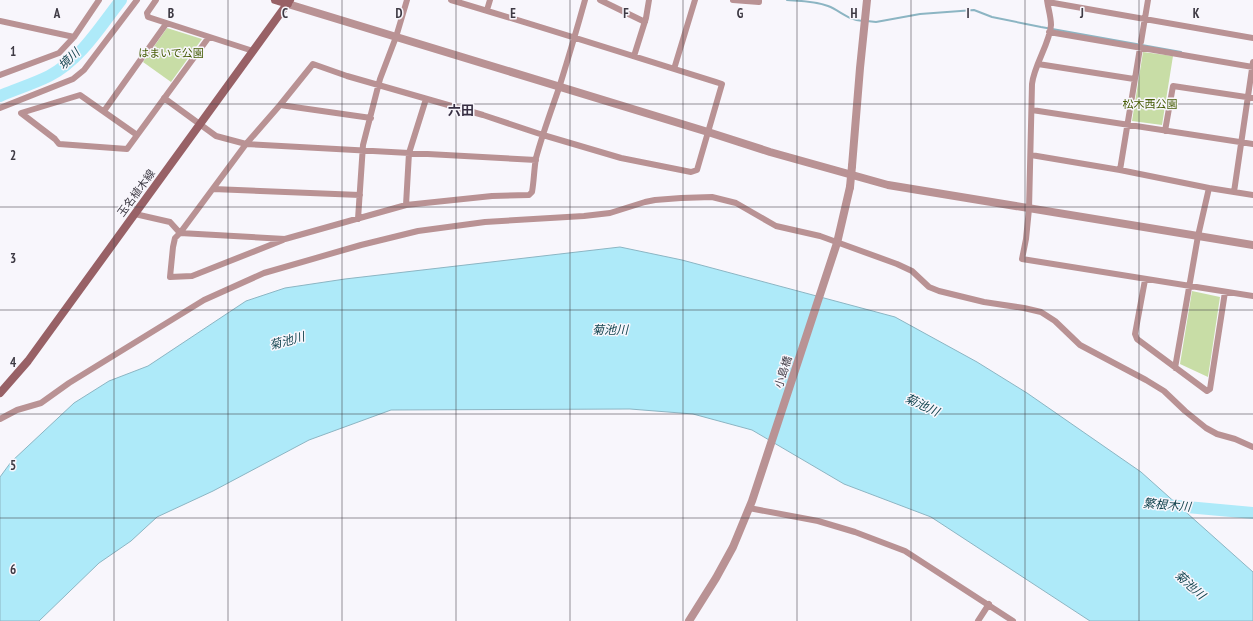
<svg xmlns="http://www.w3.org/2000/svg" width="1253" height="621" font-family="'PT Sans Narrow','Noto Sans JP',sans-serif">
	<style>
		.green { fill: #c8dda6 }
		.water { fill: #aeeaf9; stroke: #8cb5c3 }
		.lines { fill: none; stroke-linecap: round; stroke-linejoin: round }
		.stream { stroke: #8cb5c3; stroke-width: 2 }
		.river { stroke: #aeeaf9; stroke-width: 12 }
		.minor { stroke: #b99294; stroke-width: 6 }
		.tertiary { stroke: #b99294; stroke-width: 8 }
		.secondary { stroke: #986166; stroke-width: 8 }
		.tertiary-bridge { stroke: #b99294; stroke-width: 8 }
		.grid { fill: none; stroke: #3e3a44; stroke-width: 1; stroke-opacity: 0.55 }
		.labels { text-anchor: middle; stroke-width: 3; stroke-linejoin: round; paint-order: stroke }
		.park-label { font-size: 11px; fill: #465d06; stroke: #f8f6fc }
		.street-label { font-size: 11px; fill: #3e3a44; stroke: #f8f6fc }
		.water-label { font-size: 12px; font-style: italic; fill: #144550; stroke: #f8f6fc }
		.quarter-label { font-size: 13px; font-weight: bold; fill: #372f43; stroke: #f8f6fc }
		.grid-label { font-size: 13px; text-anchor: middle; font-weight: bold; fill: #3e3a44; stroke: #f8f6fc; stroke-width: 3; stroke-linejoin: round; paint-order: stroke }
	</style>
	<rect width="100%" height="100%" fill="#f8f6fc"/>
	<!-- green -->
	<path class="green" d="M 167,28 L 202,39 L 171,82 L 143,62 Z
		M 1143,52 L 1173,56 L 1162,125 L 1132,121 Z
		M 1192,291 L 1220,297 L 1208,377 L 1180,364 Z"/>
	<!-- water -->
	<path class="water" d="M 620,247 L 682,260 L 895,317 L 977,362 L 1027,393 L 1141,472 L 1253,572 L 1253,621 L 1090,621 L 931,517 L 844,484 L 752,430 L 693,414 L 630,409 L 391,410 L 309,440 L 213,491 L 157,517 L 131,541 L 99,563 L 39,621 L 0,621 L 0,477 L 11,462 L 74,403 L 109,381 L 148,366 L 246,301 L 285,288 L 345,279 Z"/>
	<g class="lines">
		<!-- stream -->
		<path class="stream" d="M 787,0 C 801,1 815,1 828,6 C 841,11 847,20 863,21
			M 867,21 L 876,22 L 920,14 L 974,10 L 992,17 L 1041,27 L 1181,52"/>
		<!-- river -->
		<path class="river" d="M 0,96 C 16,89 33,84 49,76 C 80,60 100,27 121,0
			M 1165,505 L 1253,513"/>
		<!-- minor -->
		<path class="minor" d="M 156,0 L 147,13 L 148,17 L 253,51
			M 451,0 C 542,27 632,56 722,84 L 697,170 L 691,172 L 621,158 L 543,135 L 483,115 L 347,76 L 313,64 L 280,105 L 246,144 L 180,233 L 285,239 L 406,205 L 492,196 L 529,195 L 532,192 C 534,181 534,169 536,158 C 542,135 551,111 559,88 C 568,59 577,29 585,0
			M 600,0 L 645,22
			M 733,0 L 759,2 L 759,0
			M 1047,0 C 1048,8 1051,17 1051,25 C 1050,43 1034,65 1032,84 L 1029,209 L 1026,239 L 1022,259 L 1253,296
			M 1048,2 L 1253,38
			M 487,10 L 490,0
			M 0,21 L 74,37
			M 1049,32 L 1253,67
			M 1141,42 L 1148,0
			M 634,56 L 646,18 L 649,0
			M 1038,64 L 1134,79
			M 674,69 L 695,0
			M 0,75 L 59,53 L 74,37 L 99,0
			M 164,98 L 216,136 L 246,144 L 536,160
			M 280,105 L 371,118
			M 0,108 L 73,79 L 84,70 L 137,0
			M 1032,110 L 1253,144
			M 104,111 L 166,24
			M 1165,131 L 1173,86 L 1253,98
			M 137,135 L 80,95 L 21,113 L 55,139 L 59,144 L 127,149 L 209,37
			M 1031,155 L 1120,170 L 1209,188
			M 1120,170 L 1140,48
			M 213,189 L 360,195
			M 1234,192 L 1253,195
			M 406,205 L 409,153 L 426,99
			M 135,214 L 170,222 L 180,233 L 175,238 L 173,247 L 170,277 L 192,276 L 283,240
			M 358,219 L 363,145 L 380,79 L 396,37 L 407,0
			M 1145,280 L 1135,334 L 1137,339 L 1207,391 L 1210,389 L 1225,292
			M 1175,368 L 1198,236 L 1209,188 L 1234,192 L 1253,62
			M 0,419 L 17,410 L 41,403 L 69,383 L 204,300 L 264,273 L 361,245 L 418,231 L 485,222 L 584,216 L 610,213 L 645,202 L 655,200 L 681,198 L 712,197 L 736,203 L 776,226 L 820,236 L 897,264 L 912,271 L 929,287 L 939,291 L 984,302 L 1024,308 L 1041,312 L 1055,321 L 1080,345 L 1146,380 L 1164,391 L 1185,411 L 1206,428 L 1217,434 L 1235,439 L 1253,447
			M 749,508 L 818,521 L 855,532 L 905,551 L 1013,621
			M 978,621 L 989,604"/>
		<!-- tertiary -->
		<path class="tertiary" d="M 288,4 L 708,132 L 770,152 L 888,185 L 1253,245
			M 852,166 L 860,68 L 867,0
			M 689,621 L 716,578 L 733,547 L 752,501 L 837,243 L 850,187"/>
		<!-- secondary -->
		<path class="secondary" d="M 275,0 L 288,4
			M 0,393 L 28,361 L 290,0"/>
		<!-- tertiary-bridge -->
		<path class="tertiary-bridge" d="M 850,187 L 852,166"/>
	</g>
	<!-- grid -->
	<path class="grid" d="M 114,0 L 114,621M 228,0 L 228,621M 342,0 L 342,621M 456,0 L 456,621M 570,0 L 570,621M 683,0 L 683,621M 797,0 L 797,621M 911,0 L 911,621M 1025,0 L 1025,621M 1139,0 L 1139,621M 0,104 L 1253,104M 0,207 L 1253,207M 0,310 L 1253,310M 0,414 L 1253,414M 0,518 L 1253,518"/>
	<g class="labels">
		<!-- park labels -->
		<g class="park-label">
			<text x="171" y="57">はまいで公園</text>
			<text x="1150" y="108">松木西公園</text>
		</g>
		<!-- street labels -->
		<g class="street-label">
			<text transform="translate(136 193) rotate(-54)" y="4">玉名植木線</text>
			<text transform="translate(783 372) rotate(-72)" y="4">小島橋</text>
		</g>
		<!-- water labels -->
		<g class="water-label">
			<text transform="translate(69 59) rotate(-44)" y="4">境川</text>
			<text x="610" y="334">菊池川</text>
			<text transform="translate(287 341) rotate(-15)" y="4">菊池川</text>
			<text transform="translate(922 405) rotate(25)" y="4">菊池川</text>
			<text transform="translate(1167 505) rotate(5)" y="4">繁根木川</text>
			<text transform="translate(1190 585) rotate(42)" y="4">菊池川</text>
		</g>
		<!-- quarter labels -->
		<g class="quarter-label">
			<text x="461" y="115">六田</text>
		</g>
	</g>
	<g class="grid-label">
		<text x="57" y="18">A</text>
		<text x="171" y="18">B</text>
		<text x="285" y="18">C</text>
		<text x="399" y="18">D</text>
		<text x="513" y="18">E</text>
		<text x="626" y="18">F</text>
		<text x="740" y="18">G</text>
		<text x="854" y="18">H</text>
		<text x="968" y="18">I</text>
		<text x="1082" y="18">J</text>
		<text x="1196" y="18">K</text>
		<text x="13" y="56">1</text>
		<text x="13" y="160">2</text>
		<text x="13" y="263">3</text>
		<text x="13" y="367">4</text>
		<text x="13" y="470">5</text>
		<text x="13" y="574">6</text>
	</g>
</svg>
